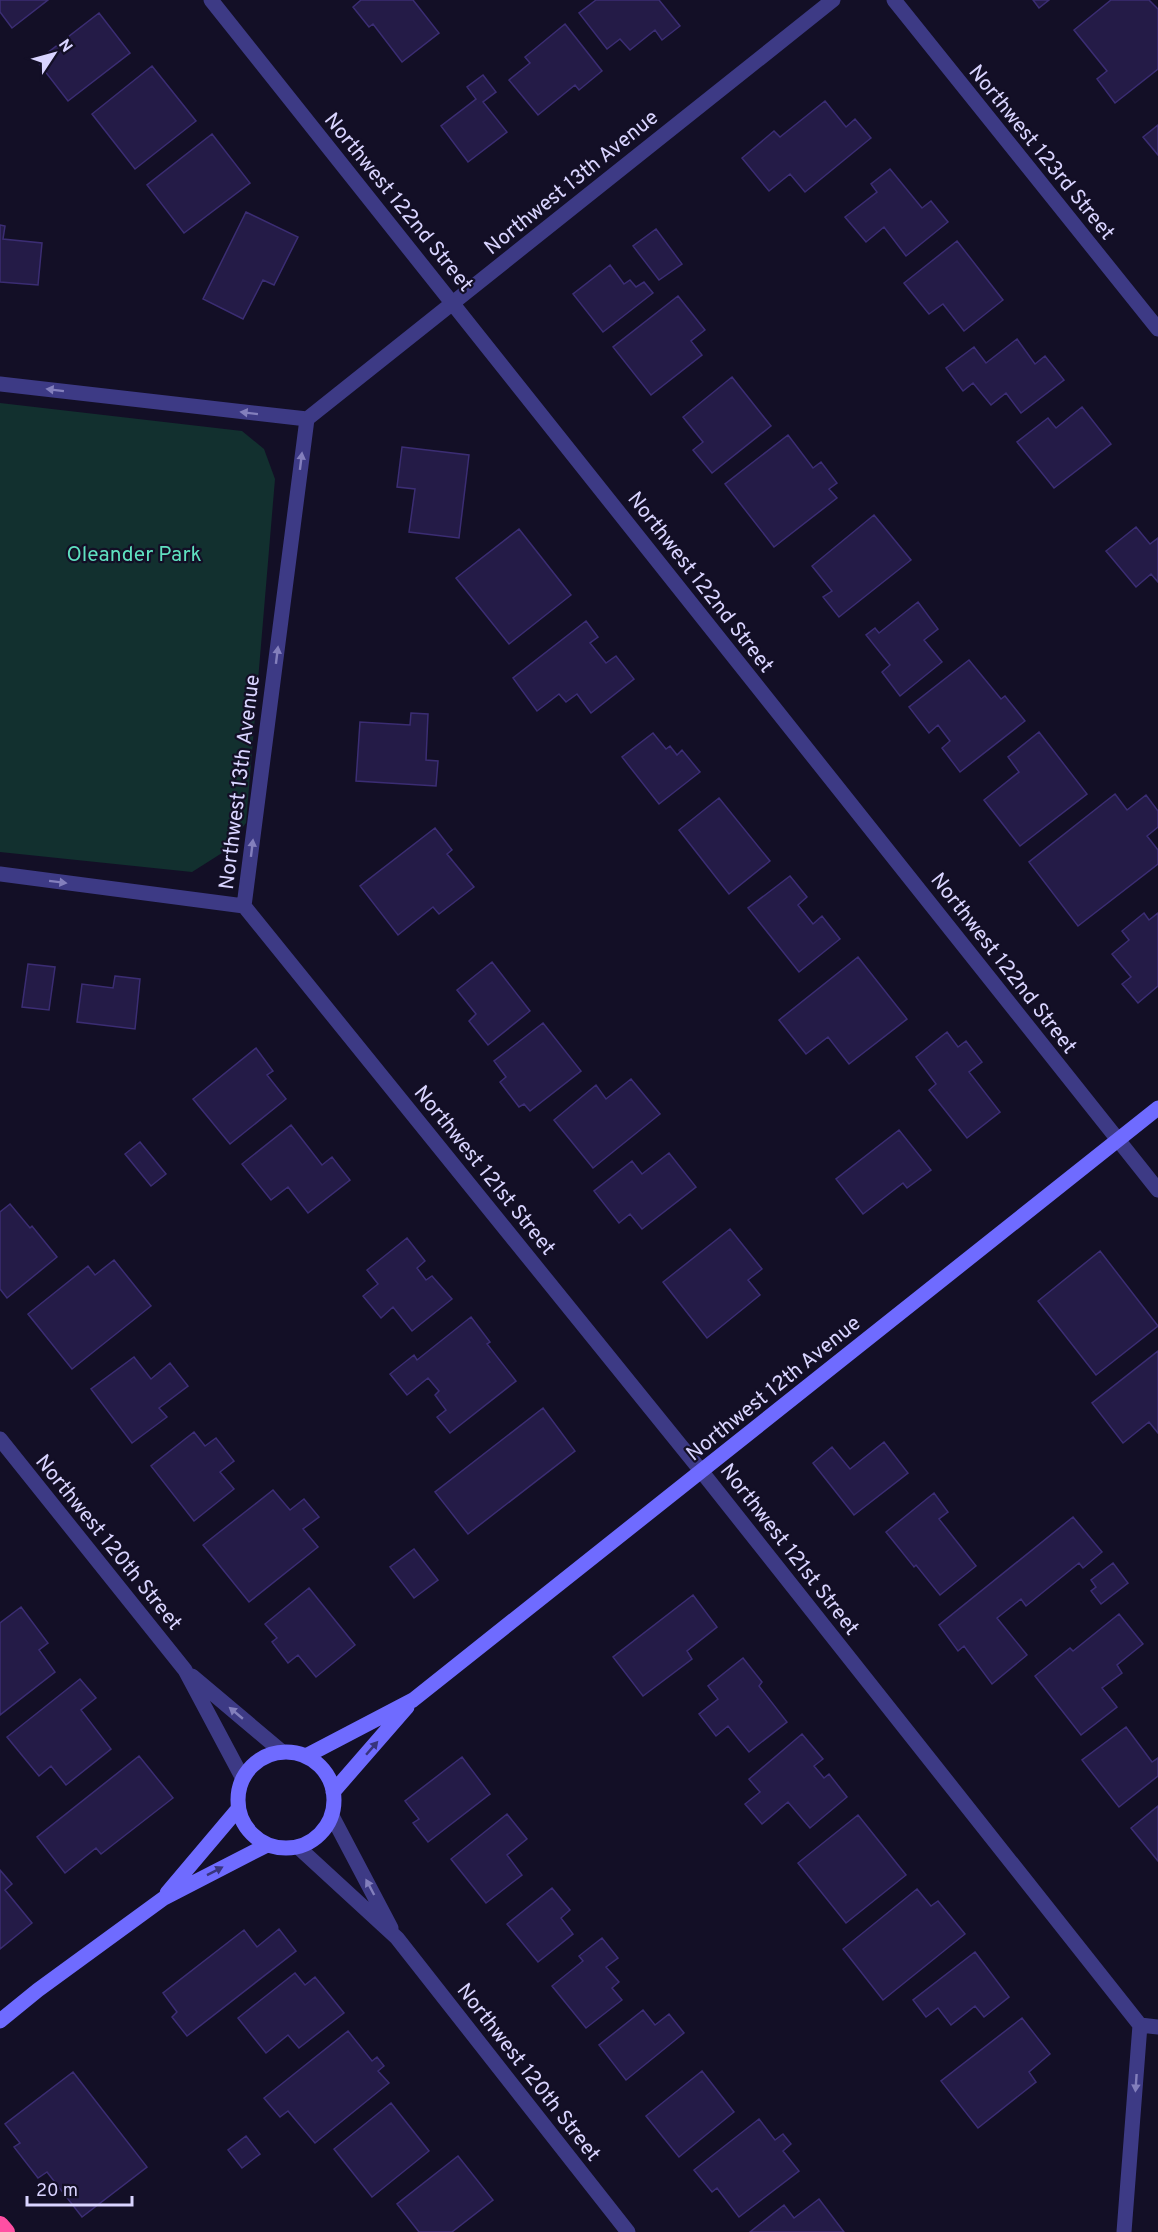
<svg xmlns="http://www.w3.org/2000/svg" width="1158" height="2232" font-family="Overpass,sans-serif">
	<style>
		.green { fill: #12302f }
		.building { fill: #241b47; stroke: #3b2d73; stroke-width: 1.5 }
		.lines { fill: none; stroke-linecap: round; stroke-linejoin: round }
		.street { stroke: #3d3a85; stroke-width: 15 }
		.secondary { stroke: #6f6bff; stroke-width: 15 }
		.highway { stroke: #ff4fa3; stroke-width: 18 }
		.oneway { fill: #837fbc }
		.oneway2 { fill: #38347d }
		.labels { text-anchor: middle; stroke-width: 4.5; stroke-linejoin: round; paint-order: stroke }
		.street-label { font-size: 21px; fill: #d9d4ff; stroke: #130f26 }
		.park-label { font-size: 21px; fill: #5fe0c0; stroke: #130f26 }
	</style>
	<rect width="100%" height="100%" fill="#130f26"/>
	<!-- green -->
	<path class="green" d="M 0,403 L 242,431 L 264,449 L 275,479 L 246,823 L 222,853 L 192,872 L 0,852 Z"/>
	<!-- building -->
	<path class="building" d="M 0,0 L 48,0 L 12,28 L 0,12 Z
		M 361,0 L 413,0 L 439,33 L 402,62 L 373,24 L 369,27 L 353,7 Z
		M 596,0 L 659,0 L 680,26 L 662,40 L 655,30 L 630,50 L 620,39 L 607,49 L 579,13 Z
		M 1033,0 L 1049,0 L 1039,8 Z
		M 1111,0 L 1149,0 L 1158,9 L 1158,69 L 1115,103 L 1097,79 L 1107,71 L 1074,30 Z
		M 99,13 L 130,53 L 68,101 L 37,61 Z
		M 565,24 L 602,71 L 579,90 L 575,85 L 538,115 L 509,80 L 530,63 L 525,57 Z
		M 152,66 L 196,121 L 135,169 L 92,114 Z
		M 483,75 L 496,92 L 483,102 L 507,132 L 468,162 L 441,126 L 476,99 L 467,87 Z
		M 825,101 L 846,127 L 855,119 L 871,138 L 805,192 L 790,174 L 769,191 L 742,158 L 774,131 L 780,137 Z
		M 1158,125 L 1158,155 L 1143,137 Z
		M 212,134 L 250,183 L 184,233 L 147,185 Z
		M 890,169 L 922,208 L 931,201 L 948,222 L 906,256 L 884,227 L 866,242 L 845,217 L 877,192 L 871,184 Z
		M 246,212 L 298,237 L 274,285 L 263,280 L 243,319 L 203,299 Z
		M 0,225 L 5,226 L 3,239 L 42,243 L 38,285 L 0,282 Z
		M 656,229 L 682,264 L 659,280 L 633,246 Z
		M 957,241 L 1003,300 L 964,331 L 943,304 L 929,314 L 904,283 Z
		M 610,265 L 624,284 L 630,280 L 636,287 L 644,282 L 653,293 L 603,332 L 573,294 Z
		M 678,296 L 705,330 L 691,341 L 702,355 L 651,395 L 613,347 Z
		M 1017,339 L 1035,364 L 1045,356 L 1064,380 L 1021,413 L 1006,393 L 991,405 L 973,383 L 963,391 L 946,368 L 974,347 L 986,363 Z
		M 732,377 L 771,426 L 712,473 L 693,450 L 703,442 L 683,417 Z
		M 1082,407 L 1111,444 L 1054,488 L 1017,442 L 1048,418 L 1056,428 Z
		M 788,435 L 813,468 L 821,462 L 837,483 L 829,489 L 837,498 L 774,547 L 725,484 Z
		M 402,447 L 469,455 L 459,538 L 409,532 L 415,489 L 397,487 Z
		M 874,515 L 911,560 L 839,617 L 823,597 L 832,591 L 812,566 Z
		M 1136,527 L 1150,544 L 1158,538 L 1158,582 L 1151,574 L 1136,587 L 1106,551 Z
		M 519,529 L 571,595 L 509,644 L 456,578 Z
		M 918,602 L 938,629 L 924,640 L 942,662 L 900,696 L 882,672 L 890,665 L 866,635 L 875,628 L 879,633 Z
		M 586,621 L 598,637 L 590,643 L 606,663 L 616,656 L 634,679 L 591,713 L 577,694 L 566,702 L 559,694 L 537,711 L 513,678 Z
		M 969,660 L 1001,699 L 1005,696 L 1025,721 L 960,772 L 942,748 L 950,741 L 938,725 L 929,733 L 909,707 Z
		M 411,713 L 428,714 L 426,760 L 438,761 L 436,786 L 356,781 L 360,722 L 410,725 Z
		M 1039,732 L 1087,794 L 1020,846 L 984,800 L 1019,772 L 1008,757 Z
		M 653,733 L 666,749 L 670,746 L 677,755 L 682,750 L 700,772 L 659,804 L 622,757 Z
		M 1115,794 L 1127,810 L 1146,795 L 1158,811 L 1158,827 L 1147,836 L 1158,850 L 1158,864 L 1078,926 L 1029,862 Z
		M 719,798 L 770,861 L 729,894 L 679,830 Z
		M 435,828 L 452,850 L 447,854 L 474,887 L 439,914 L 433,907 L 398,935 L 360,886 Z
		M 790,876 L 807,897 L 798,905 L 813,924 L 822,916 L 840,939 L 799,972 L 748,908 Z
		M 1144,913 L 1149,920 L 1158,913 L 1158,986 L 1138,1003 L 1122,984 L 1131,977 L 1112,954 L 1129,940 L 1122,931 Z
		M 858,957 L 907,1019 L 849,1064 L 828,1037 L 806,1054 L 779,1020 Z
		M 492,962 L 530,1011 L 488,1045 L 469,1021 L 476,1014 L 457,990 Z
		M 28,964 L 55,967 L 49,1010 L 22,1007 Z
		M 115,976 L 140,979 L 135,1029 L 77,1022 L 82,984 L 113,988 Z
		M 543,1023 L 581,1071 L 530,1111 L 524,1104 L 519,1107 L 500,1082 L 506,1077 L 494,1061 Z
		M 947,1032 L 958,1047 L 966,1041 L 982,1062 L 969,1072 L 1000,1112 L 967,1138 L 929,1090 L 936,1084 L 916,1057 Z
		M 256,1048 L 273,1071 L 267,1075 L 286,1099 L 230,1144 L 193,1099 Z
		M 631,1079 L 660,1114 L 593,1168 L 554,1120 L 596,1085 L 606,1099 Z
		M 291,1125 L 322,1165 L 332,1157 L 350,1180 L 308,1213 L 288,1187 L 271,1200 L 242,1164 Z
		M 899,1130 L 931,1170 L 907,1188 L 903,1183 L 863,1214 L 836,1179 Z
		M 140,1142 L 166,1174 L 151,1186 L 125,1154 Z
		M 669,1153 L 696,1187 L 642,1229 L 630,1214 L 619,1223 L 594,1191 L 632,1161 L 642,1174 Z
		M 10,1204 L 30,1228 L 32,1226 L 57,1257 L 7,1298 L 0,1289 L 0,1212 Z
		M 730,1229 L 762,1269 L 748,1280 L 760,1295 L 707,1338 L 663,1282 Z
		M 407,1238 L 425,1261 L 417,1268 L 426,1280 L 432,1276 L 452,1299 L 412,1331 L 393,1307 L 381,1318 L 363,1296 L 378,1284 L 367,1270 Z
		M 1100,1251 L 1158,1326 L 1096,1375 L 1038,1301 Z
		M 114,1260 L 151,1306 L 72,1369 L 28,1314 L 88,1266 L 95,1275 Z
		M 471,1317 L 490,1342 L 487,1344 L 516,1381 L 450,1433 L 437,1417 L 446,1410 L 435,1395 L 439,1391 L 428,1378 L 407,1395 L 390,1374 L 414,1355 L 417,1360 Z
		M 1158,1351 L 1158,1433 L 1149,1422 L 1123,1443 L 1092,1403 Z
		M 134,1357 L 151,1379 L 170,1363 L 188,1386 L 159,1408 L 167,1417 L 132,1443 L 91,1389 Z
		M 543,1408 L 575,1451 L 468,1534 L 435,1492 Z
		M 194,1432 L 205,1446 L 216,1438 L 234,1461 L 220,1472 L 234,1489 L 194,1521 L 151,1466 Z
		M 884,1442 L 908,1473 L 854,1515 L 813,1463 L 832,1447 L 850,1469 Z
		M 273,1490 L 290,1510 L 304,1499 L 319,1517 L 303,1529 L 318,1547 L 249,1602 L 203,1545 Z
		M 934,1493 L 948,1512 L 939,1519 L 976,1566 L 940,1595 L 916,1565 L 914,1567 L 886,1532 Z
		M 1073,1517 L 1102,1552 L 1083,1568 L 1079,1563 L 1026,1606 L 1021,1599 L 997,1618 L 1027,1655 L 992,1684 L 964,1646 L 958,1651 L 939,1625 Z
		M 414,1549 L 438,1580 L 414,1598 L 390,1567 Z
		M 1113,1563 L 1128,1583 L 1101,1604 L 1091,1591 L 1096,1587 L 1091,1580 Z
		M 309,1588 L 355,1645 L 316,1677 L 298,1655 L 288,1663 L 272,1642 L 277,1638 L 265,1624 Z
		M 693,1595 L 717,1627 L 687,1651 L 692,1659 L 643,1696 L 613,1657 Z
		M 21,1607 L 48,1643 L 39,1650 L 55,1672 L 0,1715 L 0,1623 Z
		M 1119,1614 L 1143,1644 L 1117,1665 L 1122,1673 L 1102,1688 L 1117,1707 L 1081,1735 L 1035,1676 L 1070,1648 L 1073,1651 Z
		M 743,1658 L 762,1682 L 759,1686 L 787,1722 L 749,1752 L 728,1726 L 716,1736 L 699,1714 L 718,1699 L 708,1686 Z
		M 80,1679 L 96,1698 L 81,1710 L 111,1749 L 66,1785 L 51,1766 L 39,1776 L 7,1737 Z
		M 1126,1727 L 1152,1762 L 1158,1758 L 1158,1776 L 1119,1807 L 1082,1760 Z
		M 802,1734 L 823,1759 L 814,1766 L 824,1778 L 829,1774 L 847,1797 L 810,1828 L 788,1802 L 762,1824 L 745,1804 L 760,1792 L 749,1779 Z
		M 139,1756 L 173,1798 L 101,1854 L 96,1848 L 65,1873 L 37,1837 Z
		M 462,1757 L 490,1794 L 428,1842 L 413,1823 L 419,1819 L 405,1801 Z
		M 1158,1806 L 1158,1861 L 1131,1828 Z
		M 507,1814 L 527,1839 L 507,1855 L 522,1875 L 486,1903 L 451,1859 Z
		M 858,1815 L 906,1875 L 846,1923 L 798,1863 Z
		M 0,1870 L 12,1884 L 5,1890 L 32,1923 L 0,1949 Z
		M 552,1888 L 570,1910 L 561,1918 L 573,1934 L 538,1962 L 507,1924 Z
		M 917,1889 L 931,1906 L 938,1901 L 965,1934 L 883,2000 L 843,1949 Z
		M 279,1929 L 296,1951 L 187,2036 L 172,2017 L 177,2012 L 163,1993 L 244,1930 L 257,1947 Z
		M 602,1938 L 618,1958 L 606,1967 L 619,1982 L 612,1988 L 622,2000 L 586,2028 L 552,1986 L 583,1961 L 579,1956 Z
		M 975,1952 L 1009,1997 L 984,2017 L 975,2006 L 951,2025 L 938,2008 L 926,2017 L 913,2000 Z
		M 295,1973 L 305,1985 L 315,1977 L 344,2013 L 299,2048 L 288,2035 L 266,2053 L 238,2018 Z
		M 643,2010 L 655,2025 L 669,2014 L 684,2033 L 626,2080 L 599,2045 Z
		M 1022,2018 L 1050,2054 L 1029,2072 L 1036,2082 L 978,2128 L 941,2081 Z
		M 348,2031 L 372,2061 L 377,2057 L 384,2066 L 378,2071 L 389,2083 L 315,2143 L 288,2111 L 280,2117 L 264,2098 Z
		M 702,2071 L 734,2112 L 679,2157 L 646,2116 Z
		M 73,2072 L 147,2167 L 82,2217 L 47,2172 L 38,2178 L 14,2147 L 20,2143 L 5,2124 Z
		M 391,2103 L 429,2151 L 372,2197 L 334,2149 Z
		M 759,2119 L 775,2140 L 783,2134 L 791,2144 L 783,2151 L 799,2171 L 739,2217 L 717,2188 L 712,2192 L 694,2170 Z
		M 246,2136 L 260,2154 L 242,2168 L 228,2150 Z
		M 458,2156 L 493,2200 L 452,2232 L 419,2232 L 397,2204 Z
		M 819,2199 L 844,2232 L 750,2232 L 784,2205 L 794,2218 Z"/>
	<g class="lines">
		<!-- street -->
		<path class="street" d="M 211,0 L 1158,1190
			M 894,0 L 1158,329
			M 0,384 L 307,419
			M 0,874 L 244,906
			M 244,906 L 702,1472 L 1140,2025
			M 244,906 L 307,419 L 833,0
			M 0,1439 L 185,1670 L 242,1777
			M 192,1676 L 281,1751
			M 332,1816 L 391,1928
			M 298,1847 L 397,1938 L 628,2232
			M 1140,2025 L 1158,2027
			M 1124,2232 L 1140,2025"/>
		<!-- secondary -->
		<path class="secondary" d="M238 1800a48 48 0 1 1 96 0a48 48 0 1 1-96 0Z
			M 306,1756 L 413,1700 L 1158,1108
			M 333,1792 L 407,1707
			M 167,1893 L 238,1809
			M 0,2021 L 38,1990 L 164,1898 L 267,1845"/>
		<!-- highway -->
		<path class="highway" d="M 0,2225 L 6,2232"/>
	</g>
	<!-- one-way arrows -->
	<defs><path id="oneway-solid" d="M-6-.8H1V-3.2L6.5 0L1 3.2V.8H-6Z" transform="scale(1.5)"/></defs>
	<g class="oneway">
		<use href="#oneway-solid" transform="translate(55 390) rotate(-173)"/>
		<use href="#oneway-solid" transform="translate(249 413) rotate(-173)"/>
		<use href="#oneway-solid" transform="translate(301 461) rotate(-83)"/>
		<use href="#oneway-solid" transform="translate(277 655) rotate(-83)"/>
		<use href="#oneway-solid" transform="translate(252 848) rotate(-83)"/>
		<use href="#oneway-solid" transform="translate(58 882) rotate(7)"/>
		<use href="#oneway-solid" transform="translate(236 1713) rotate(-140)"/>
		<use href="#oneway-solid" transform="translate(370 1887) rotate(-118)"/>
		<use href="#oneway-solid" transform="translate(1136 2083) rotate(94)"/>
	</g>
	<g class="oneway2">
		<use href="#oneway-solid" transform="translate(372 1748) rotate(-49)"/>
		<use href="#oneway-solid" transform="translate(215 1871) rotate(-27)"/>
	</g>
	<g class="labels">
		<!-- street labels -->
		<g class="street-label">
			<text transform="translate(1042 152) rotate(51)" y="7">Northwest 123rd Street</text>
			<text transform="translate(571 182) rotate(-39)" y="7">Northwest 13th Avenue</text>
			<text transform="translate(399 202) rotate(51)" y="7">Northwest 122nd Street</text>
			<text transform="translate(701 582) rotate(52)" y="7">Northwest 122nd Street</text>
			<text transform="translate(239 782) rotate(-83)" y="7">Northwest 13th Avenue</text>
			<text transform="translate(1004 963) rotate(52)" y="7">Northwest 122nd Street</text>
			<text transform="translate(485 1170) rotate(51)" y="7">Northwest 121st Street</text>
			<text transform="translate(773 1388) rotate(-39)" y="7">Northwest 12th Avenue</text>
			<text transform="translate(109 1542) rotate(51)" y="7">Northwest 120th Street</text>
			<text transform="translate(790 1549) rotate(52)" y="7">Northwest 121st Street</text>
			<text transform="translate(529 2072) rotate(52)" y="7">Northwest 120th Street</text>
		</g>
		<!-- park labels -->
		<g class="park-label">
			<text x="134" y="561">Oleander Park</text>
		</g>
	</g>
	<!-- north arrow -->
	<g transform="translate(54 54) rotate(54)" stroke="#130f26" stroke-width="4.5" paint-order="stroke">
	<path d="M0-4.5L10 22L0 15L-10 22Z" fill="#d9d4ff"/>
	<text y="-9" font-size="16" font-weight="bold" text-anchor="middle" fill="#d9d4ff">N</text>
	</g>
	<!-- scale -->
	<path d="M27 2196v9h105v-9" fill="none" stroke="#d9d4ff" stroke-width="3"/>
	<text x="36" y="2196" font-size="18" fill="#d9d4ff" stroke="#130f26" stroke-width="4.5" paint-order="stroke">20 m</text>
</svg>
